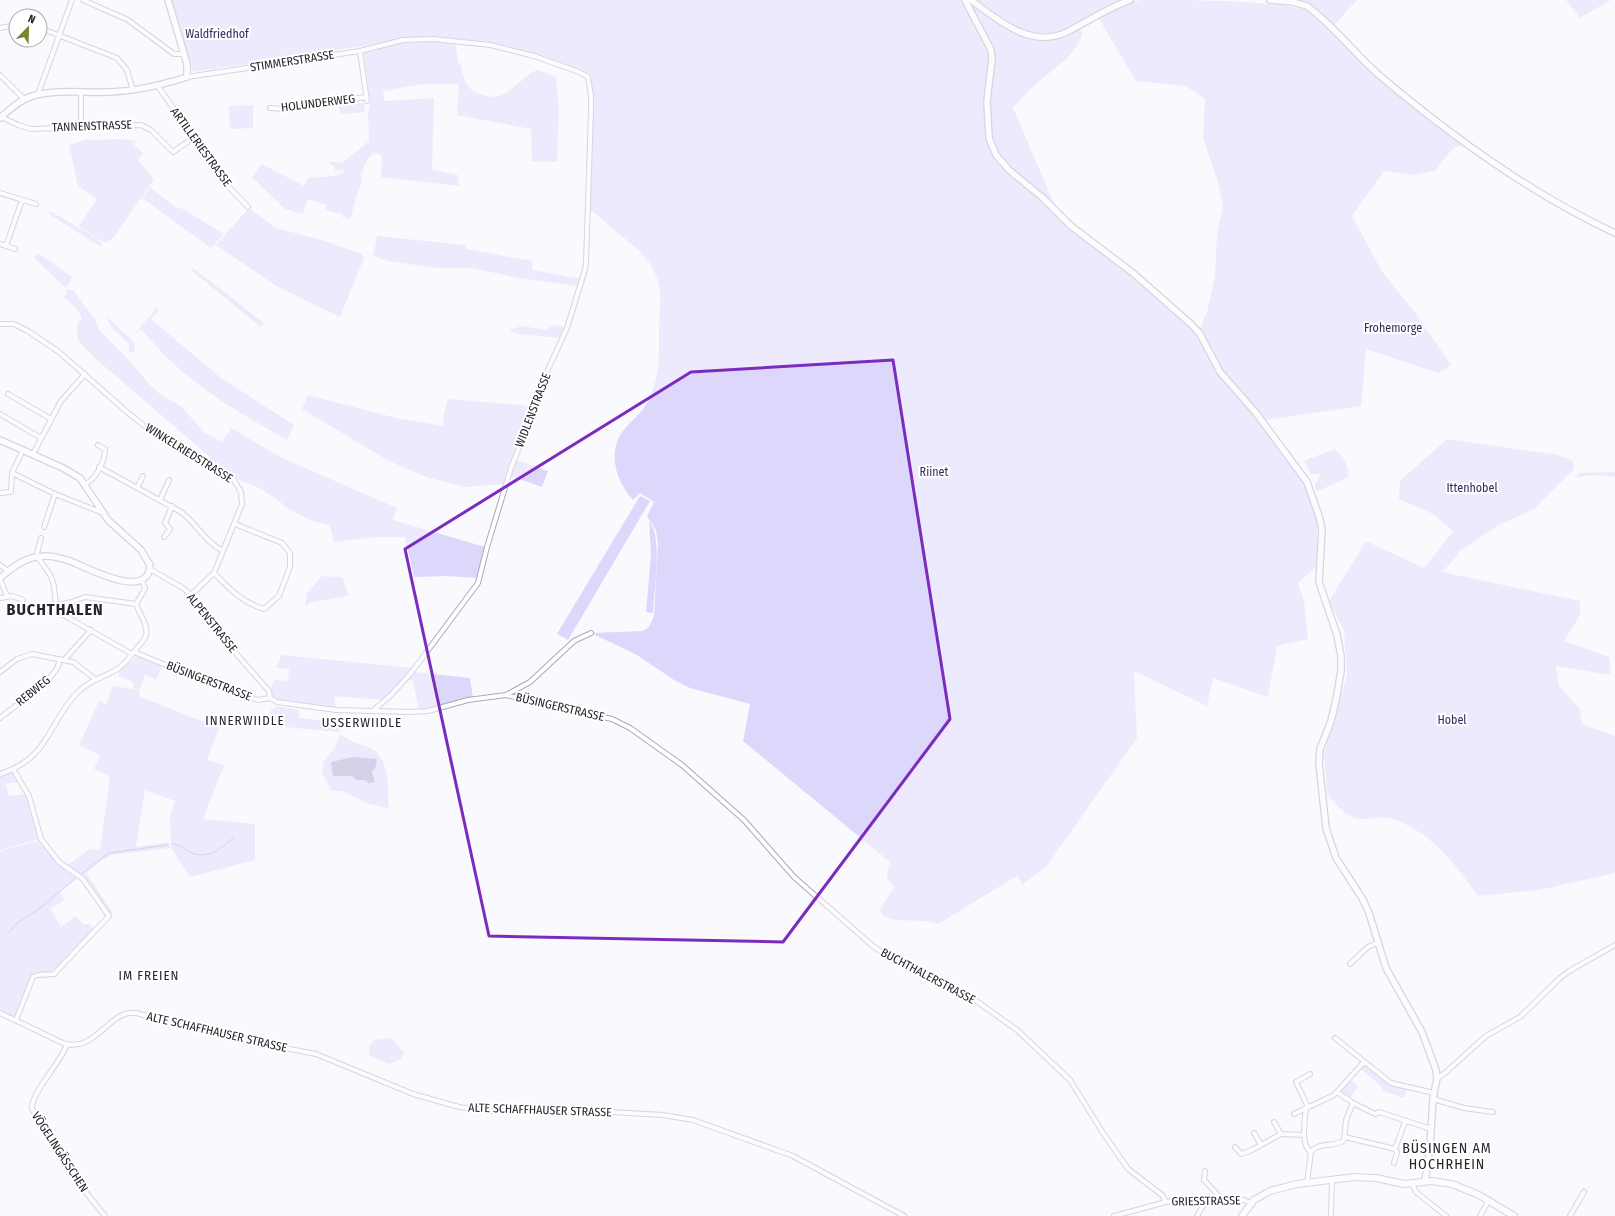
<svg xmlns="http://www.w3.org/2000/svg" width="1615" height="1216" font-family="'Fira Sans Condensed',sans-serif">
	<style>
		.green { fill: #ded7fc; fill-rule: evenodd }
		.water { fill: #a99fce }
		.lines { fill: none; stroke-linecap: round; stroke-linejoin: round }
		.stream { stroke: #a99fce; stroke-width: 1 }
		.minor-casing { stroke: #aca9bc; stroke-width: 6 }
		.tertiary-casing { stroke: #aca9bc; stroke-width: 8 }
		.secondary-casing { stroke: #aca9bc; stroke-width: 8 }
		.minor { stroke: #fff; stroke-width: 4 }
		.tertiary { stroke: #fff; stroke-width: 5.5 }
		.secondary { stroke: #fff; stroke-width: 6 }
		.marked { fill: none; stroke: #7b2cbf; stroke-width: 3; stroke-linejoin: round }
		.labels { text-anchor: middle; stroke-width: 4; stroke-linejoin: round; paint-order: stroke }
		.park-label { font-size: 12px; fill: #3a2863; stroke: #fff }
		.street-label { font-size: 12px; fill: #26252c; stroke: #fff }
		.neighbourhood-label { font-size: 13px; letter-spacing: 1px; fill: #26252c; stroke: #fff }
		.quarter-label { font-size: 14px; letter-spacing: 1px; fill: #26252c; stroke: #fff }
		.district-label { font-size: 16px; font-weight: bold; letter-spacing: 1px; fill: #26252c; stroke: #fff }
	</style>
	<rect width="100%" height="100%" fill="#faf9fd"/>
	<!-- green -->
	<path class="green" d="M 171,0 L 968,0 C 992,17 1022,46 1054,38 C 1062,37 1070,31 1077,28 L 1082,32 C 1081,52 1049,72 1035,85 C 1027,92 1020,100 1013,108 L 1055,206 L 1079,228 L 1135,270 L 1200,328 L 1207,312 L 1215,277 L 1217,234 L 1223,206 L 1218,182 L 1203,138 L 1205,99 L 1186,86 L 1136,81 L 1098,17 L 1126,3 L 1142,0 C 1182,0 1278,0 1310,11 L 1371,69 L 1463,143 L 1463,145 L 1453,148 L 1435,171 L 1414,175 L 1384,171 L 1352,216 L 1381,270 L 1413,310 L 1451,365 L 1438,373 L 1366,349 L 1361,406 L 1258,421 L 1307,482 L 1317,514 L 1317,566 L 1298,583 L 1304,601 L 1308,639 L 1277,646 L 1268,697 L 1213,678 L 1207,706 L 1134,671 L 1137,738 L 1046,867 L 1023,884 L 1017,876 L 938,924 C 920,917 899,925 882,915 L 880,909 L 895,886 C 883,877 887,875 890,862 L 743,741 L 750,704 L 690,688 L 674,680 L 637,655 L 591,633 L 643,631 L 649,627 L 654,616 L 658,545 L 656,530 L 647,516 L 654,502 L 640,493 L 633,500 C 620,486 611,465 616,445 C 621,425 641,418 649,399 C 660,375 659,357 659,331 C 659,318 661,305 660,292 C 657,262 635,246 613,229 C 605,222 597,214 587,208 L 591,110 L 588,77 L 534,56 L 490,45 L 455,41 L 459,66 L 460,60 C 463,79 466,93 487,96 C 492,97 497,97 502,95 C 513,89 522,80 532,72 L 538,70 L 556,77 L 559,108 L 557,162 L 532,161 L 531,129 L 457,115 L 459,84 L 424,84 L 383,91 L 384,101 L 434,98 L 432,170 L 458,175 L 459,186 L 381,177 L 382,155 L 374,153 C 366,159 364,165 362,175 L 360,173 L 362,180 L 350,219 L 342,217 L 342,214 L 325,210 L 326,205 L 308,199 L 303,214 L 285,209 L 252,177 L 262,164 L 304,186 L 308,178 L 335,176 L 346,171 L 335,170 L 334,166 L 328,162 L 342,163 L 369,141 L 368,114 L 370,102 L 364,52 L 402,43 L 450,40 L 403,40 L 193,72 Z
		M 975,0 L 1125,0 C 1101,12 1062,37 1035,35 C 1016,33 990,11 975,0 Z
		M 1289,0 L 1357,0 L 1332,27 L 1314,10 Z
		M 1566,0 L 1611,0 L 1580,18 Z
		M 364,103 L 365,112 L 340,114 L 339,105 Z
		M 253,105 L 253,128 L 230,129 L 229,106 Z
		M 122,139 L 136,141 L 134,145 L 143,153 L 138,160 L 154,179 L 114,237 L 105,243 L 79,226 L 97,199 L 78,186 L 69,145 L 85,140 Z
		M 150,187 L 175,207 L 183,209 L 224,234 L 211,248 L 142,198 Z
		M 249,208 L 276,228 L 325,241 L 362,254 L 364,258 L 340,317 L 278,287 L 216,245 Z
		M 50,211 L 98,239 L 102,245 L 101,247 L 49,214 Z
		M 377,236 L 465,245 L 466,249 L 533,261 L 532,270 L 581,279 L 579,285 L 576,286 L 520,278 L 471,268 L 437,268 L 388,261 L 373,256 Z
		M 38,253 L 72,277 L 66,288 L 34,258 Z
		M 193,268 L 264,323 L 261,327 L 191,270 Z
		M 67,290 L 73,290 L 95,319 L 100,331 L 129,360 L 150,385 L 161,395 L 181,406 L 204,432 L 222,442 L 231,428 L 282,458 L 397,508 L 393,520 L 485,547 L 478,578 L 447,576 L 414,577 L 405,537 L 376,537 L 334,542 L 330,525 L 312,521 L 289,509 L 275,498 L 257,487 L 239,480 L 232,474 L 208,462 L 211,458 L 96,359 L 78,340 L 77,325 L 82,318 L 79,312 L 67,299 L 64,299 Z
		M 157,308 L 159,310 L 151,319 L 221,378 L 294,425 L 287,440 C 254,421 219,402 189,377 C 171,363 156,346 141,329 L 131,338 Z
		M 107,317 L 134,342 L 135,349 L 133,352 L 129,352 L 129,344 L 111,327 Z
		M 553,325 L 563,327 L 565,330 L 561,338 L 517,334 L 509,330 L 522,326 L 546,330 Z
		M 308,395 L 396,418 L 443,426 L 444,413 L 448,399 L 532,406 C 524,433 511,457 505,484 L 465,487 L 426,477 L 387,460 L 302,409 Z
		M 1447,439 L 1558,455 L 1573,461 L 1574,469 L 1534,509 L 1497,526 L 1458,552 L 1458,555 L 1442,572 L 1580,601 L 1580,615 L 1564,641 L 1609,657 L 1611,675 L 1556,666 L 1559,686 L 1580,709 L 1582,724 L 1615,736 L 1615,873 L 1539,890 L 1478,896 C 1456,865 1435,837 1399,821 C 1380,813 1369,822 1354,818 C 1343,814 1334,802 1327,794 L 1324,754 L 1347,675 L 1344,631 L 1329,601 L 1366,541 L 1424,568 L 1453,531 L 1433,514 L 1399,499 L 1400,481 Z
		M 1334,449 C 1345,456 1347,464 1349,477 L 1316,492 L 1315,484 L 1321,474 L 1311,474 L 1304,461 Z
		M 514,459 L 548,471 L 542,487 L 508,475 Z
		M 1615,472 L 1615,477 L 1592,475 L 1575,477 L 1580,473 Z
		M 640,496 L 650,501 L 568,640 L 557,634 Z
		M 649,521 C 663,534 654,593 653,613 L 646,612 L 651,554 Z
		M 322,576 L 342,577 L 349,596 L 312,602 L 305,606 L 307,593 Z
		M 281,655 L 413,668 L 383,700 L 334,696 L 336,708 L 279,700 L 273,698 L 271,689 L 274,680 L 288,681 L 289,669 L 276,668 Z
		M 137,656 L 162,667 L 156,680 L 145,674 L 140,689 L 133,688 L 133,682 L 118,676 L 120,671 Z
		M 414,672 L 470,678 L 473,698 L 419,710 L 413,681 L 408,680 Z
		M 113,686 L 140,690 L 139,696 L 219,728 L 207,760 L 224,765 L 203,819 L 255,824 L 255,860 L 190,877 L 171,848 L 170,816 L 175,801 L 145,790 L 136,847 L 169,842 L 170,848 L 112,855 L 102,860 L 86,873 L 113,913 L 109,914 L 82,876 L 66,866 L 90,849 L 100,850 L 110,776 L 94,769 L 100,755 L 79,745 L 99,701 L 106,704 Z
		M 275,706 L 299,710 L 299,718 L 338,722 L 340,732 L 285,727 L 277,719 L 269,716 L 272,708 L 275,709 Z
		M 342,735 C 351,742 360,744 370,748 C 391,758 387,789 389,808 L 368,804 L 343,791 L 332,791 L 322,773 L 323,762 L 335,748 L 339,736 ZM 378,760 L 372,772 L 374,777 L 366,780 L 356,780 L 352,776 Z
		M 12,772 L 19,782 L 6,784 L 9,796 L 26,794 L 39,839 L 0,850 L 0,775 Z
		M 40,840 L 57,862 L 78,876 L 59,891 L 65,900 L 50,908 L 61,927 L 76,916 L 83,924 L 89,924 L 94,929 L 54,972 L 32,976 L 18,1012 L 15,1016 L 11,1017 L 0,1011 L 0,851 Z
		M 391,1038 L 404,1052 L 401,1059 L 389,1064 L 369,1055 L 369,1045 L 375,1040 Z
		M 1364,1062 L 1385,1079 L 1408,1088 L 1404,1098 L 1383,1091 L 1382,1087 L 1359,1067 Z
		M 1349,1079 L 1358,1086 L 1350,1099 L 1340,1090 Z"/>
	<!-- water -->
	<path class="water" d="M 353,757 L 377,759 L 376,766 L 372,772 L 375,782 L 368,783 L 366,780 L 356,780 L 352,776 L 333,776 L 331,762 Z"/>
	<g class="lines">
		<!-- stream -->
		<path class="stream" d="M 173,844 C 179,844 184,849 190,852 C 205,861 223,848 234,837
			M 81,874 L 109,853 L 167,845
			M 9,932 L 17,923 L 35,912 L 76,878"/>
		<!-- minor casing -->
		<g class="minor-casing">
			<path id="minor" d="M 83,0 L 128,20 L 174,54 L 184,54
				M 0,28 L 16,25
				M 40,28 L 117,58 L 127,70 L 133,90
				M 360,51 L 367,101
				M 0,75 L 25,100
				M 187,77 L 360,51 L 403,40 L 433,39 L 490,45 L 534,56 L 579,72 L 588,77 L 591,96 L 591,110 L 586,264 L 584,273 L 567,328 L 540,387 L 527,428 L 511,468 L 487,547 L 478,583 L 411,673 L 391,695 L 375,709
				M 157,85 L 229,187 L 248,207
				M 81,92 L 81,126
				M 38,94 L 72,0
				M 270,108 L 284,109 L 366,97
				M 1,117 L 18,125 L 31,129 L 141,125 L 151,130 L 173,152 L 193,138
				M 0,193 L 36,204
				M 0,244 L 15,249
				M 6,246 L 22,200
				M 0,324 L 14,324 L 28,331 L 59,352 L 127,412 L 152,432 L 174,447 L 234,480 L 241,492 L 242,504 L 214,573 L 191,595
				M 8,394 L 51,419
				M 0,414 L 41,438
				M 33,454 L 61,401 L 85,374
				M 99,467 L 181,512 C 198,525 203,540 223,551
				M 12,473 L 55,494 L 103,513
				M 86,484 C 96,478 105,462 105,449 L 98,445
				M 137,488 L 143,476
				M 0,493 L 11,492 L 12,473 L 23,450
				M 160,500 L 169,480
				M 44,527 L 55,494
				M 164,537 L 170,529 L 165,523 L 172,506
				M 36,557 L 41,538
				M 38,557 C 42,565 50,572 52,579 C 56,590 54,601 58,612
				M 0,565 L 8,571
				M 150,569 L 183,588 L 191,595 L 239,657 L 269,691 L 270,698
				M 214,573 C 230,589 241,602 264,609 L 279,596 L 290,567 L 290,553 L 282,543 L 235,524
				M 0,579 L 7,596
				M 0,598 L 12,596 L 23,600
				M 55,605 L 72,602 L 85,597 L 136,604
				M 43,607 L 58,612 L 132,654
				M 134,652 L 222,688 L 258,700 L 270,698 L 277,702 L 336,710 L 410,712 L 428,711 L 468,700 L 506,695 L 612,719 L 630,728 L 682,765 L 744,820 L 794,877 L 874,947 L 901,964 L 968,995 L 1017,1030 L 1070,1080 L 1103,1133 L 1128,1169 L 1162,1195 L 1166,1202
				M 65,659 L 91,630
				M 0,672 L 17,659 L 32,654 L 73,662 L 95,679
				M 506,695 L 530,682 L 574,641 L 591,633
				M 0,718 C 13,707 60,677 59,661
				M 13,769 L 29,796 L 41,839 L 59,862 L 83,879 L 109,916 L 54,974 L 38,975 L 33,977 L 16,1020
				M 0,774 C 50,758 47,724 77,693 C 89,680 105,677 119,668 C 126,662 132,655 137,648 C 140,644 145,640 146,635 C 149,626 139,613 136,604 L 145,589 L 142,579
				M 1350,964 L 1368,947 L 1377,943
				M 0,1013 L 63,1043 C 96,1054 109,1009 136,1013 L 242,1040 L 316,1054 L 413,1094 L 459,1107 L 492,1111 L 594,1111 L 663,1115 L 693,1120 L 793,1156 L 904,1216
				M 1335,1038 L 1391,1083 L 1434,1093
				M 67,1044 C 61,1063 31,1092 32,1109 L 84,1190 L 105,1216
				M 1437,1078 L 1445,1073 L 1486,1036 L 1520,1017 L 1560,978 L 1571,970 L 1615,945
				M 1337,1092 L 1353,1103 L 1375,1114 L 1379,1112 L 1431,1129
				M 1433,1099 L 1464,1108 L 1493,1112
				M 1308,1107 L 1296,1082 L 1310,1074
				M 1306,1108 C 1305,1120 1300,1145 1311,1152 L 1307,1183
				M 1294,1114 L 1334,1095 L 1364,1062
				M 1274,1122 L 1281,1134
				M 1254,1133 L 1261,1145
				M 1345,1137 L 1395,1149 L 1405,1122
				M 1235,1147 L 1241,1154 L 1252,1150 L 1281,1134 L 1304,1135
				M 1311,1152 C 1319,1141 1336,1148 1344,1140 L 1346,1120 L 1353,1103
				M 1394,1163 L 1397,1152 L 1395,1149
				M 1205,1171 L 1204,1180 L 1220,1197 L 1220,1201
				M 1412,1184 L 1416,1192 L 1446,1216
				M 1114,1216 L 1166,1202 L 1187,1200 L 1244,1200 L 1251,1203
				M 1197,1216 L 1203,1206
				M 1331,1216 L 1332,1179
				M 1480,1216 L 1489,1200
				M 1570,1216 L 1584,1192"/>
		</g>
		<!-- tertiary casing -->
		<g class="tertiary-casing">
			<path id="tertiary" d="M 965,0 L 991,50 L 992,59 L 987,101 L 989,138 L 996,155 L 1009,170 L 1043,198 L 1071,226 L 1133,273 L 1192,325 L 1200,334 L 1220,372 L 1256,413 L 1307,482 L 1319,516 L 1322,529 L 1319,582 L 1337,635 L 1341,656 L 1341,671 L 1336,700 L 1331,721 L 1320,749 L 1319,763 L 1326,828 L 1336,858 L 1362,898 L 1369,913 L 1386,968 L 1422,1032 L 1436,1070 L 1437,1078 L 1433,1099 L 1430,1146 L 1425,1181
				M 971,0 C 999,21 1031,49 1067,32 C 1088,21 1108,8 1130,0
				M 1270,0 L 1293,2 L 1307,6 C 1334,26 1354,53 1379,75 C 1451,136 1529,193 1615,233
				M 0,118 C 9,110 21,99 33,96 C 57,89 84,93 109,92 C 136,91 162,85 187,77 L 187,64 L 168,0
				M 0,440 L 63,468 L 80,478 L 108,520 L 141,550 L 150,565 C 149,602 86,567 70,561 C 63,559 54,556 46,556 C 26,556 14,566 0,578"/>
		</g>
		<!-- secondary casing -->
		<g class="secondary-casing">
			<path id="secondary" d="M 1242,1216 L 1254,1200 L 1270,1191 L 1297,1184 L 1355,1177 L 1376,1178 L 1404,1184 L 1431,1181 L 1452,1184 L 1479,1195 L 1514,1216"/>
		</g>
		<!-- minor -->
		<use href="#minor" class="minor"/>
		<!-- tertiary -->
		<use href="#tertiary" class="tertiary"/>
		<!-- secondary -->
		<use href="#secondary" class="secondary"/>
	</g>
	<!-- marked area -->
	<path d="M0 0H1615V1216H0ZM 893,360 L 950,719 L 783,942 L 489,936 L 405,549 L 691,372 Z" fill="#faf9fd" fill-opacity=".55" fill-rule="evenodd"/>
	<path class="marked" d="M 893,360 L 950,719 L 783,942 L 489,936 L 405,549 L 691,372 Z"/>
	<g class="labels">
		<!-- park labels -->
		<g class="park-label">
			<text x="217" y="38">Waldfriedhof</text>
			<text x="1393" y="332">Frohemorge</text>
			<text x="934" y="476">Riinet</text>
			<text x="1472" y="492">Ittenhobel</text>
			<text x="1452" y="724">Hobel</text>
		</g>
		<!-- street labels -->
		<g class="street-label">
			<text transform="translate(292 61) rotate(-9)" y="4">STIMMERSTRASSE</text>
			<text transform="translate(318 103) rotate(-7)" y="4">HOLUNDERWEG</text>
			<text transform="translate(92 126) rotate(-2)" y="4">TANNENSTRASSE</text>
			<text transform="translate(201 147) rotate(54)" y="4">ARTILLERIESTRASSE</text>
			<text transform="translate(533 410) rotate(-69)" y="4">WIDLENSTRASSE</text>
			<text transform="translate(189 453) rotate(32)" y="4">WINKELRIEDSTRASSE</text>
			<text transform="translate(212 623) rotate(51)" y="4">ALPENSTRASSE</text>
			<text transform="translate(209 681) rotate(21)" y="4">BÜSINGERSTRASSE</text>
			<text transform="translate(33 691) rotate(-39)" y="4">REBWEG</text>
			<text transform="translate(560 707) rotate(13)" y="4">BÜSINGERSTRASSE</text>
			<text transform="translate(928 976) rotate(28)" y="4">BUCHTHALERSTRASSE</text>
			<text transform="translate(217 1032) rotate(13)" y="4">ALTE SCHAFFHAUSER STRASSE</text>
			<text transform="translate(540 1110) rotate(2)" y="4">ALTE SCHAFFHAUSER STRASSE</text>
			<text transform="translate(60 1152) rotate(57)" y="4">VÖGELINGÄSSCHEN</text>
			<text transform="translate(1206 1201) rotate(-1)" y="4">GRIESSTRASSE</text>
		</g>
		<!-- neighbourhood labels -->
		<g class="neighbourhood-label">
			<text x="245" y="725">INNERWIIDLE</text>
			<text x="362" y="727">USSERWIIDLE</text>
			<text x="149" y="980">IM FREIEN</text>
		</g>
		<!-- quarter labels -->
		<g class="quarter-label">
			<text x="1447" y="1153">BÜSINGEN AM<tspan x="1447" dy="16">HOCHRHEIN</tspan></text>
		</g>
		<!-- district labels -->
		<g class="district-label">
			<text x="55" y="615">BUCHTHALEN</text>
		</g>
	</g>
	<!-- north arrow -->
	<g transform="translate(28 28) rotate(23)"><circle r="19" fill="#ffffff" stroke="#a8a8ab"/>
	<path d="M0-3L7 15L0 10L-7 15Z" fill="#7c8430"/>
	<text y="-6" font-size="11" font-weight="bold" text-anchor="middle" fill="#26252c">N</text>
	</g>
</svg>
